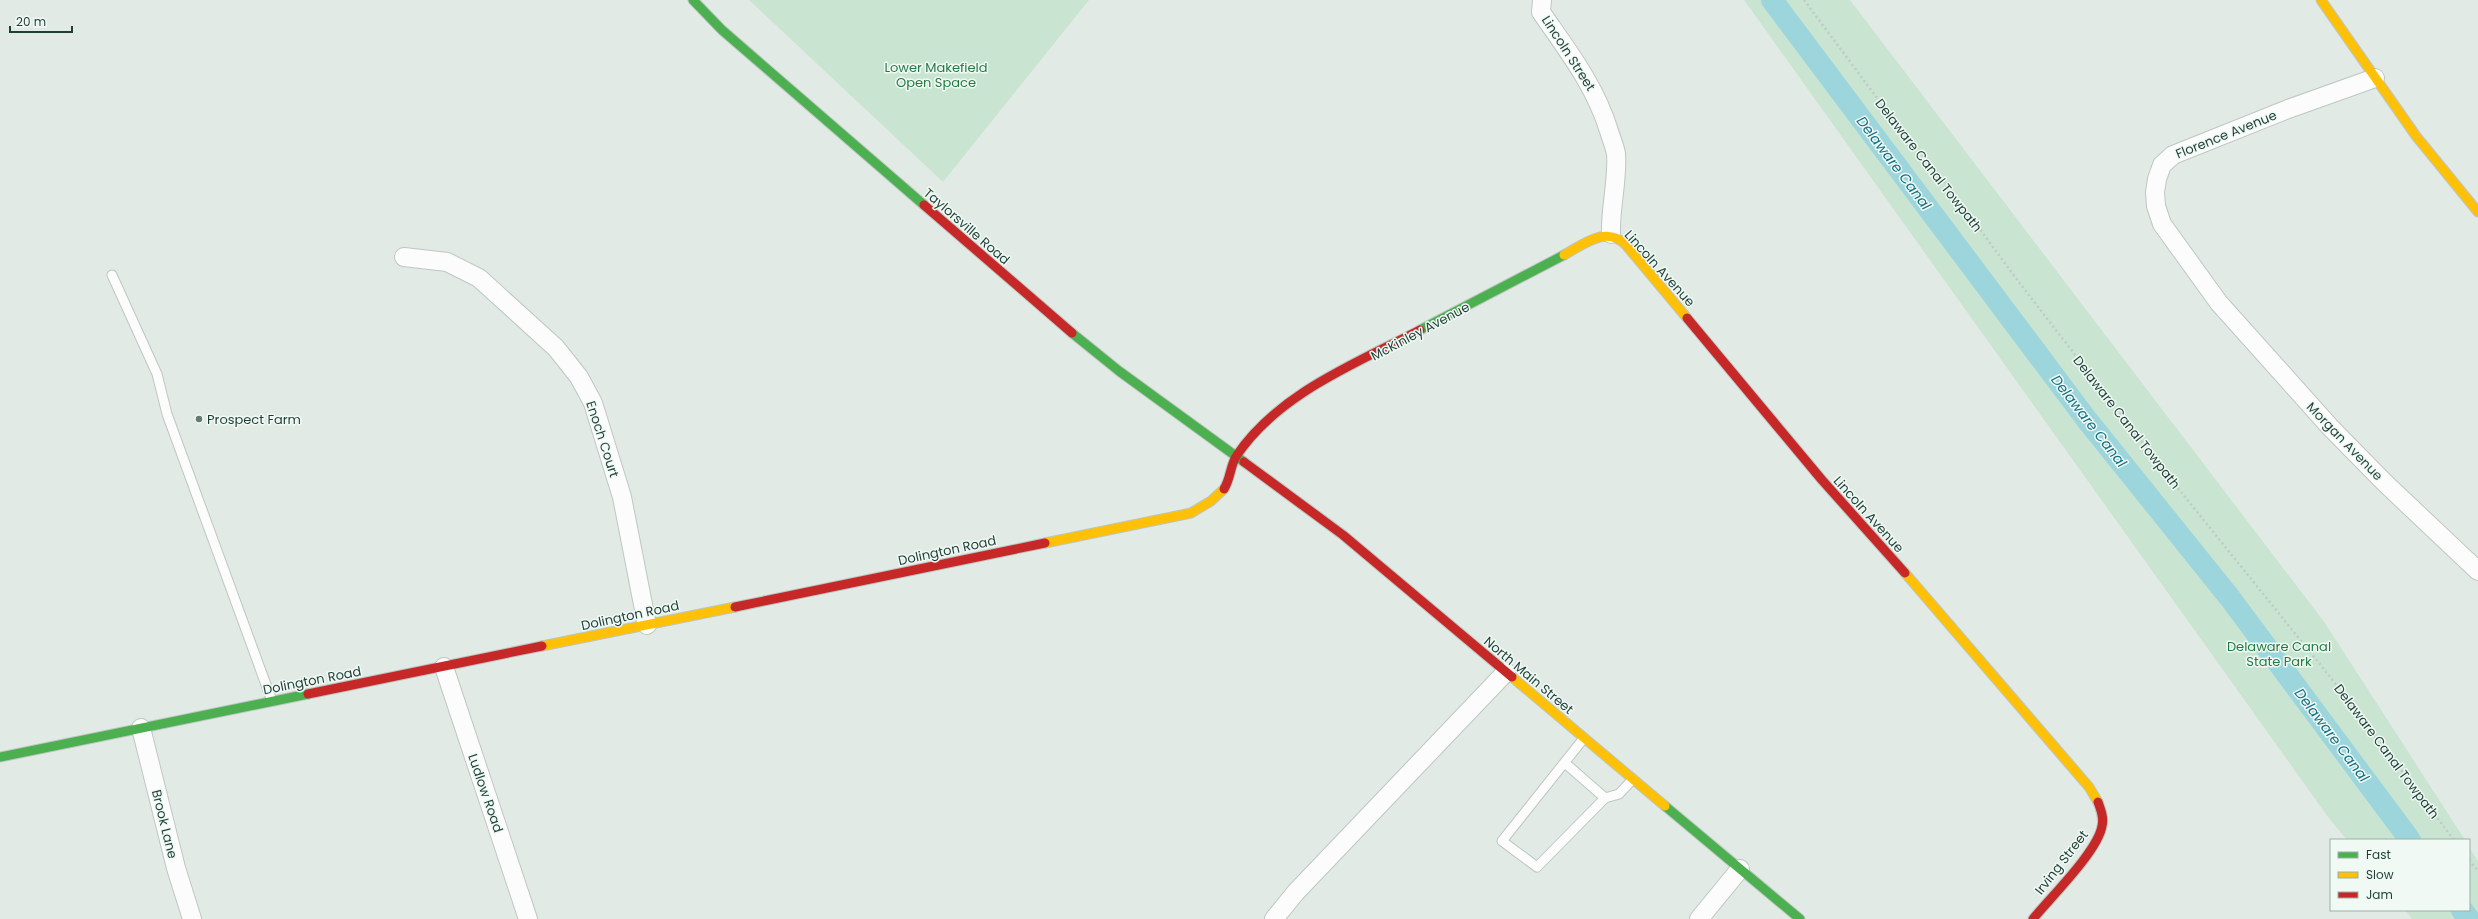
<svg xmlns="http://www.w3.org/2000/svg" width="2478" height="919" font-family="Poppins,sans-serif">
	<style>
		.green { fill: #c9e5d2 }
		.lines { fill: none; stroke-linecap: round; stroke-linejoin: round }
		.canal { stroke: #9dd5dd; stroke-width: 22 }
		.lane-casing { stroke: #bfc7c3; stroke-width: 11 }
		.street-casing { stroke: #bfc7c3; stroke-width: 20 }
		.fast-casing { stroke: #bcc6c2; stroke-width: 11 }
		.slow-casing { stroke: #bcc6c2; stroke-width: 11 }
		.jam-casing { stroke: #bcc6c2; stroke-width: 11 }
		.path { stroke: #bfcac6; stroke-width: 2.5; stroke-dasharray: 2 3; stroke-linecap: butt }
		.lane { stroke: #fbfcfb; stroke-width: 9 }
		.street { stroke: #fbfcfb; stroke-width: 18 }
		.fast { stroke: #4caf50; stroke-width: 9 }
		.slow { stroke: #ffc107; stroke-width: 9 }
		.jam { stroke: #c62828; stroke-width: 9 }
		.poi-dot { fill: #637b74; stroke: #f0f9f4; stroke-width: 1.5 }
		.labels { text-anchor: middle; stroke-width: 3; stroke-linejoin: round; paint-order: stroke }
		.street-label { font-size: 13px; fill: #1e3f36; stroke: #f0f9f4 }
		.park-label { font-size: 13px; fill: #237b44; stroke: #f0f9f4 }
		.poi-label { font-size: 13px; fill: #1e3f36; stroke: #f0f9f4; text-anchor: start }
		.water-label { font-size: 14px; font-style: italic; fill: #117082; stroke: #f0f9f4 }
	</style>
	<rect width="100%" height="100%" fill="#e2eae6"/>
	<!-- green -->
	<path class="green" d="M 749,0 L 1089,0 L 943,182 Z
		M 1744,0 L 1850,0 L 2325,623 L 2465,840 L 2347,840 L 2328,817 Z
		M 2469,847 L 2478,861 L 2478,919 L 2412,919 L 2405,910 L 2469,910 Z"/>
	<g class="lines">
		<!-- canal -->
		<path class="canal" d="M 1772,0 L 2087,420 L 2230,598 L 2410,840
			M 2462,910 L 2469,919"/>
		<!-- lane casing -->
		<g class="lane-casing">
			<path id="lane" d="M 112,275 L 157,374 L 167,414 L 272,701
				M 1584,738 L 1502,841 L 1537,867 L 1605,798 L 1619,794 L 1633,779
				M 1565,763 L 1605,798"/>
		</g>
		<!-- street casing -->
		<g class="street-casing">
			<path id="street" d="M 1542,0 L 1541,12 C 1567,50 1595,85 1609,131 C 1611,138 1615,147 1616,154 C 1618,181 1610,207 1611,234
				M 2375,78 L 2288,109 L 2173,155 L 2162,165 L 2157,179 L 2155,192 L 2156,206 L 2162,224 L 2219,303 L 2330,427 L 2385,483 L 2478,571
				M 404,257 L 447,262 L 479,278 L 556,348 L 579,377 L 593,403 L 622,497 L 647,625
				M 444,667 L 528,919
				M 141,728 L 176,868 L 192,919
				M 1274,919 L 1296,892 L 1506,672
				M 1699,919 L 1740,869"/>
		</g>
		<!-- fast casing -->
		<g class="fast-casing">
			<path id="fast" d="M 693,0 L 722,30 L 924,205
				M 1420,330 L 1564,255
				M 1072,333 L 1119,371 L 1244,462
				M 0,757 L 308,694
				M 1665,806 L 1800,919"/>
		</g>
		<!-- slow casing -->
		<g class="slow-casing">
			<path id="slow" d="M 2321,0 L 2416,136 L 2478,212
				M 1564,255 C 1584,244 1606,225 1626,245 L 1687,318
				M 1045,543 L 1191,513 L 1211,501 L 1224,489
				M 1905,573 L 2089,787 L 2098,802
				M 542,646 L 735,607
				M 1512,677 L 1665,806"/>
		</g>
		<!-- jam casing -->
		<g class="jam-casing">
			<path id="jam" d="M 924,205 L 1072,333
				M 1687,318 L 1822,480 L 1905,573
				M 1244,462 L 1343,535 L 1512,677
				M 1224,489 C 1231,478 1230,465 1237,455 C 1279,393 1357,363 1420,330
				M 735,607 L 1045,543
				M 308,694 L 542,646
				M 2033,919 C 2050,898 2098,851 2102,826 C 2104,818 2101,810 2098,802"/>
		</g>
		<!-- path -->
		<path class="path" d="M 1804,0 L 1892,118 L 1943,179 L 2015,277 L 2177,487 L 2343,693 L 2454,840
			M 2469,860 L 2478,871"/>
		<!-- lane -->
		<use href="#lane" class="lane"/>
		<!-- street -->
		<use href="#street" class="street"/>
		<!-- fast -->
		<use href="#fast" class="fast"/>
		<!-- slow -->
		<use href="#slow" class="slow"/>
		<!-- jam -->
		<use href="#jam" class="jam"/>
	</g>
	<!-- markers -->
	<circle class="poi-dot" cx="199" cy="419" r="4"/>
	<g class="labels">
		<!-- street labels -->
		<g class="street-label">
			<text transform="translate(1569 53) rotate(57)" y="5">Lincoln Street</text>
			<text transform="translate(2226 134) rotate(-22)" y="5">Florence Avenue</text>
			<text transform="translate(1929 165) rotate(52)" y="5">Delaware Canal Towpath</text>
			<text transform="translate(967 226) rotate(41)" y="5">Taylorsville Road</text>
			<text transform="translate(1660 268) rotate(48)" y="5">Lincoln Avenue</text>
			<text transform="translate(1420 331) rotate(-28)" y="5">McKinley Avenue</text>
			<text transform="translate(2127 422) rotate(52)" y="5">Delaware Canal Towpath</text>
			<text transform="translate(603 439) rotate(72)" y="5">Enoch Court</text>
			<text transform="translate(2345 441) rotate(46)" y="5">Morgan Avenue</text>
			<text transform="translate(1869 514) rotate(48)" y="5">Lincoln Avenue</text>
			<text transform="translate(947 550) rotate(-12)" y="5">Dolington Road</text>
			<text transform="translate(630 615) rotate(-12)" y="5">Dolington Road</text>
			<text transform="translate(1529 675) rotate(40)" y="5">North Main Street</text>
			<text transform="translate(312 680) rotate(-11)" y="5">Dolington Road</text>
			<text transform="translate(2387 751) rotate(53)" y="5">Delaware Canal Towpath</text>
			<text transform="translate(486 793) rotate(71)" y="5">Ludlow Road</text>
			<text transform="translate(165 824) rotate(76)" y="5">Brook Lane</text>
			<text transform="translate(2061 862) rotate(-52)" y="5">Irving Street</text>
		</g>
		<!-- park labels -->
		<g class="park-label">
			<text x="936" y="72">Lower Makefield<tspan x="936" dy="15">Open Space</tspan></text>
			<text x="2279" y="651">Delaware Canal<tspan x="2279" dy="15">State Park</tspan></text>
		</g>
		<!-- poi labels -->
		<g class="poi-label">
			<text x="207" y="424">Prospect Farm</text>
		</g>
		<!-- water labels -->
		<g class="water-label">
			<text transform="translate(1894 163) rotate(53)" y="5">Delaware Canal</text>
			<text transform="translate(2089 421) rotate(52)" y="5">Delaware Canal</text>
			<text transform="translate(2332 735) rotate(53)" y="5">Delaware Canal</text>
		</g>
	</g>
	<!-- legend -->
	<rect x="2330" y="839" width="140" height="72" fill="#f0f9f4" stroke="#9cafa8"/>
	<rect x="2338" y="852" width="20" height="6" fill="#4caf50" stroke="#9cafa8"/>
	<text x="2366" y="859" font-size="12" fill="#1e3f36">Fast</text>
	<rect x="2338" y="872" width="20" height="6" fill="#ffc107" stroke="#9cafa8"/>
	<text x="2366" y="879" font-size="12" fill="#1e3f36">Slow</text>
	<rect x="2338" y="892" width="20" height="6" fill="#c62828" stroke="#9cafa8"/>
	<text x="2366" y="899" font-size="12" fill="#1e3f36">Jam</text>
	<!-- scale -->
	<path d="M10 26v6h62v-6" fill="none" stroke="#1e3f36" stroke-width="2"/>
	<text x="16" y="26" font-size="12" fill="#1e3f36" stroke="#f0f9f4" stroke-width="3" paint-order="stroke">20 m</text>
</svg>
